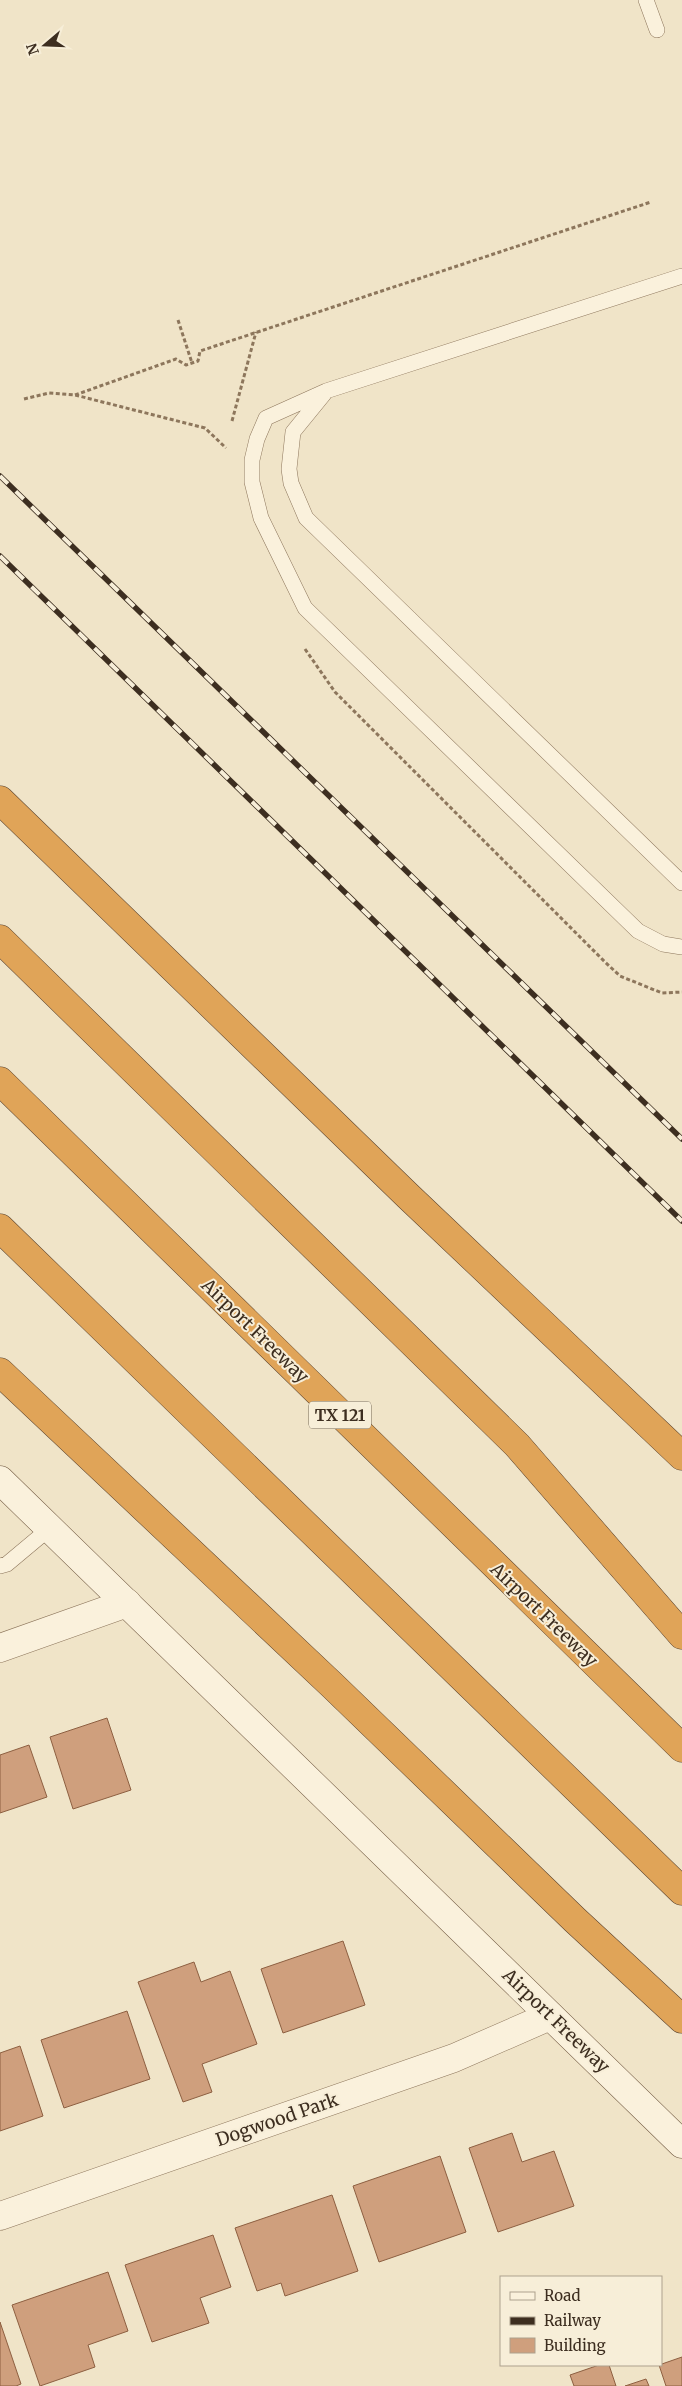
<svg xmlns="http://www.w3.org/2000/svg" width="682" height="2386" font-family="Merriweather,serif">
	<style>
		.building { fill: #cf9f7d; stroke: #8d5f41 }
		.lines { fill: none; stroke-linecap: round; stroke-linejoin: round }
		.lane-casing { stroke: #8d765c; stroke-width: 16 }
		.street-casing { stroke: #8d765c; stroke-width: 29 }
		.secondary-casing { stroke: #6f573f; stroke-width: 29 }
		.highway-casing { stroke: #5b4430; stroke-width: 29 }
		.path { stroke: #8d765c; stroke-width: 3; stroke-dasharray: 4 2.5; stroke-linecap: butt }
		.lane { stroke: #faf1dc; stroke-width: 15 }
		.street { stroke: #faf1dc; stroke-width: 28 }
		.secondary { stroke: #faf1dc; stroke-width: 28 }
		.highway { stroke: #e0a458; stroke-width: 28 }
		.rail-casing { stroke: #3d2e20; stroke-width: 5.5 }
		.rail { stroke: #f7eed8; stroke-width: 4; stroke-dasharray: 11; stroke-linecap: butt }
		.labels { text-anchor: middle; stroke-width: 4; stroke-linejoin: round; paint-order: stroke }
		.shield { fill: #f7eed8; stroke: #756857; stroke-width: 1 }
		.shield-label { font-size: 16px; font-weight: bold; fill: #3d2e20 }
		.street-label { font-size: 18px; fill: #3d2e20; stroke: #f7eed8 }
	</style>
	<rect width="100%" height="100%" fill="#f0e4c8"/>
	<!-- building -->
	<path class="building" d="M 107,1718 L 131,1790 L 73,1809 L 50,1737 Z
		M 29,1745 L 47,1797 L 0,1813 L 0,1755 Z
		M 343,1941 L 365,2005 L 283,2033 L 261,1969 Z
		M 194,1962 L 201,1982 L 230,1971 L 257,2044 L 202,2064 L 212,2092 L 183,2102 L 138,1982 Z
		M 127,2011 L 150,2079 L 64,2108 L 41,2040 Z
		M 20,2046 L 43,2116 L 0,2131 L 0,2053 Z
		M 512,2133 L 522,2162 L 554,2151 L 574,2206 L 498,2232 L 469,2148 Z
		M 440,2156 L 466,2232 L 379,2262 L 353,2186 Z
		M 332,2195 L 358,2271 L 285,2296 L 281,2283 L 257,2291 L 235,2228 Z
		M 213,2235 L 231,2287 L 200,2298 L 209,2323 L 152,2342 L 125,2265 Z
		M 108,2272 L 128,2331 L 88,2345 L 95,2367 L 40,2386 L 12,2305 Z
		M 0,2322 L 21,2384 L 16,2386 L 0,2386 Z
		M 682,2357 L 682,2386 L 666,2386 L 659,2365 Z
		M 599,2365 L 609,2365 L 616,2386 L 574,2386 L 570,2375 Z
		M 646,2379 L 649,2386 L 625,2386 Z"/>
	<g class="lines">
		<!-- lane casing -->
		<g class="lane-casing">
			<path id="lane" d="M 646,0 L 657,30
				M 682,276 L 326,391 L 266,418 L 257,439 L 252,460 L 252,482 L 261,518 L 305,608 L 638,931 L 663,944 L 682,947
				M 324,394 L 293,432 L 289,469 L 291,483 L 306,518 L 682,883
				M 0,1566 L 7,1564 L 50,1528"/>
		</g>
		<!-- street casing -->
		<g class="street-casing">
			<path id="street" d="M 0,1648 L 127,1603
				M 0,2216 L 454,2058 L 550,2016"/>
		</g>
		<!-- secondary casing -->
		<g class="secondary-casing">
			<path id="secondary" d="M 0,1480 L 682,2144"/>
		</g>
		<!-- highway casing -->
		<g class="highway-casing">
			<path id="highway" d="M 0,800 L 408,1196 L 682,1456
				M 0,939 L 517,1445 L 682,1635
				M 0,1081 L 682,1748
				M 0,1228 L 682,1891
				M 0,1372 L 333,1686 L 575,1920 L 682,2019"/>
		</g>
		<!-- path -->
		<path class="path" d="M 178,320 L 192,363
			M 75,395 L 176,359 L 186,365 L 198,361 L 200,351 L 651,202
			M 24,399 L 49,393 L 75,395 L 205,428 L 226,448
			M 232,421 L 256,332
			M 305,649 L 335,692 L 605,962 L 620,976 L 662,993 L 682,992"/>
		<!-- lane -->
		<use href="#lane" class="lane"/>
		<!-- street -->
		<use href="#street" class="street"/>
		<!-- secondary -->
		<use href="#secondary" class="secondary"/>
		<!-- highway -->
		<use href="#highway" class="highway"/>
		<!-- rail casing -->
		<g class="rail-casing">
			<path id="rail" d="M 0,476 L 682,1139
				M 0,556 L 682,1221"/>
		</g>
		<!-- rail -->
		<use href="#rail" class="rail"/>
	</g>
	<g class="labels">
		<!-- shield labels -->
		<rect class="shield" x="309" y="1401.5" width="62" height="27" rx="4"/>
		<g class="shield-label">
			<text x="340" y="1421">TX 121</text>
		</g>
		<!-- street labels -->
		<g class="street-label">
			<text transform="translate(255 1331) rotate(44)" y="6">Airport Freeway</text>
			<text transform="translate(544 1615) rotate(44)" y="6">Airport Freeway</text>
			<text transform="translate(556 2021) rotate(44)" y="6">Airport Freeway</text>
			<text transform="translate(277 2120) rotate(-19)" y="6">Dogwood Park</text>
		</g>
	</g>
	<!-- legend -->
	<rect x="500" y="2276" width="162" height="90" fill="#f7eed8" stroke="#ada18e"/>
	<rect x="510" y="2292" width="25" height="8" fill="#faf1dc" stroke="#ada18e"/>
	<text x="544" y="2301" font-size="15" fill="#3d2e20">Road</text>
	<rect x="510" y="2317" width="25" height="8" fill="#3d2e20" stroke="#ada18e"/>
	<text x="544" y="2326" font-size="15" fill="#3d2e20">Railway</text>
	<rect x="510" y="2338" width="25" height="15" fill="#cf9f7d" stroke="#ada18e"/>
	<text x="544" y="2351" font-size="15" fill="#3d2e20">Building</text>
	<!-- north arrow -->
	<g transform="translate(45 45) rotate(251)" stroke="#f7eed8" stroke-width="4" paint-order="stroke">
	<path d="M0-4L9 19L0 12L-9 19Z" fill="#3d2e20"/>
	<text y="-8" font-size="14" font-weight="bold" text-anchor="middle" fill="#3d2e20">N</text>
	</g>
</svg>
